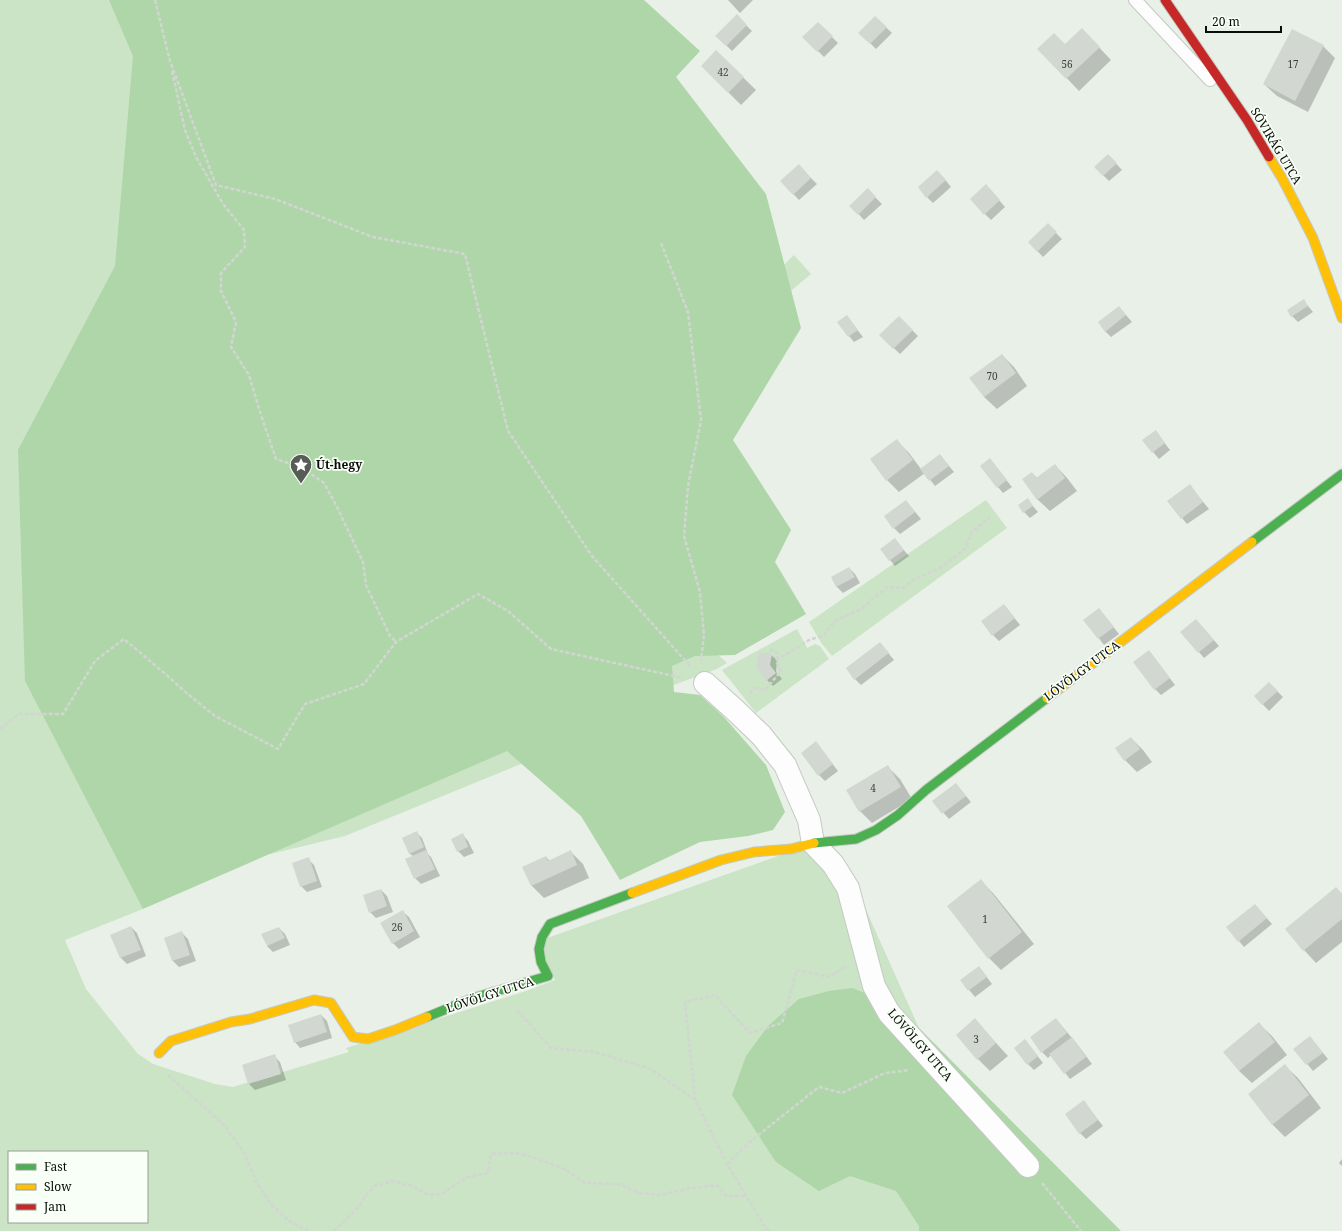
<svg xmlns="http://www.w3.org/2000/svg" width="1342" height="1231" font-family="'Noto Serif',serif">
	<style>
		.green { fill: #cae4c5; fill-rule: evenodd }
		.forest { fill: #aed6a8 }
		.shadow { fill: #0003 }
		.building { fill: #d2d7d1 }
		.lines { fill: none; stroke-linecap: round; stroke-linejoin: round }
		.lane-casing { stroke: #c4cac3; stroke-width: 14 }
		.street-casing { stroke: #c4cac3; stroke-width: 24 }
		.fast-casing { stroke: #c4cac3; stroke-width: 11 }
		.slow-casing { stroke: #c4cac3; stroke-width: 11 }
		.jam-casing { stroke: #c4cac3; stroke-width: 11 }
		.path { stroke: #d2d5d2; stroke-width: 2.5; stroke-dasharray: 4 2; stroke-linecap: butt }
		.lane { stroke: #fcfdfc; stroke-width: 12 }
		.street { stroke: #fcfdfc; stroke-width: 22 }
		.fast { stroke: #4caf50; stroke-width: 9 }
		.slow { stroke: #ffc107; stroke-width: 9 }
		.jam { stroke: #c62828; stroke-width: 9 }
		.labels { text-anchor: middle; stroke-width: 3.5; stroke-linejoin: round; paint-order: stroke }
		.number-label { font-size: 10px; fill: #3b403b }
		.street-label { font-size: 12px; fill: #090d09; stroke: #f8fff6 }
		.poi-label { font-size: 12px; font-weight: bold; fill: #090d09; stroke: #f8fff6; text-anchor: start }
	</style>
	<rect width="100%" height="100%" fill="#e9f0e8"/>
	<!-- green -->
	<path class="green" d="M 0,0 L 275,0 L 673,76 L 769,280 L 794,255 L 811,274 L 702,365 L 717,654 L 727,663 L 717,669 L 671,686 L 544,708 L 521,764 L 345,836 L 221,866 L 139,899 L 143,909 L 65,940 L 86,989 L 138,1054 L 153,1064 L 215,1084 L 233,1087 L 349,1052 L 346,1048 L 526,991 L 555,980 L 536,942 L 809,845 L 849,872 L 919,1028 L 880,999 L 1060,1231 L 0,1231 ZM 9,1152 L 147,1152 L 147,1222 L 9,1222 Z
		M 986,500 L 1007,528 L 832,656 L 822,644 L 809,622 Z
		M 797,629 L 807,648 L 815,644 L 820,646 L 829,659 L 756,713 L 722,670 Z"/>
	<!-- forest -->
	<path class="forest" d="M 109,0 L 644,0 L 700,51 L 676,77 L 766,194 L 801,328 L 733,440 L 791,530 L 775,562 L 806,614 L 735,655 L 695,656 L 672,666 L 674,692 L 700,695 L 723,716 L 766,765 L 785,812 L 773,830 L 748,836 L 700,842 L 620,880 L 581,816 L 507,751 L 143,909 L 25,681 L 18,450 L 115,266 L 133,56 Z
		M 852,988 L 880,999 L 919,1028 L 1121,1231 L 919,1231 L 919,1226 L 896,1191 L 850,1176 L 819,1191 L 776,1162 L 732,1095 L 746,1056 L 768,1026 L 799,999 L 829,991 Z"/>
	<!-- shadow -->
	<path class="shadow" d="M 728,0 L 753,0 L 740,13 Z
		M 737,16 L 752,31 L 732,51 L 717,36 Z
		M 875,17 L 892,33 L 876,49 L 860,33 Z
		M 818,23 L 838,43 L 824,57 L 804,37 Z
		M 1094,42 L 1111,60 L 1079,91 L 1039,49 Z
		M 1323,46 L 1335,58 L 1308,112 L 1277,96 L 1264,84 Z
		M 716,51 L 756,90 L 741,105 L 702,66 Z
		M 1108,155 L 1122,170 L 1109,181 L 1095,167 Z
		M 804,171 L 817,184 L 799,200 L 781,181 Z
		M 943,177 L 951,187 L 933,203 L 927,197 Z
		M 867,189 L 882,204 L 864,220 L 851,206 Z
		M 992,192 L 1005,207 L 991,220 L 985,214 Z
		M 1048,225 L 1062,239 L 1043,257 L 1029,242 Z
		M 1303,300 L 1313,312 L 1298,322 L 1292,316 Z
		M 1119,307 L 1132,322 L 1111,337 L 1105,331 Z
		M 847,317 L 863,337 L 854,342 L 849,336 Z
		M 899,317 L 918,336 L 900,354 L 880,335 Z
		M 1002,355 L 1014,367 L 1027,386 L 997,409 L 984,397 Z
		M 1156,432 L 1170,450 L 1159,459 L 1144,441 Z
		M 896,440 L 909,453 L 921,469 L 940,455 L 954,472 L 935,486 L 925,473 L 899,492 L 887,480 Z
		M 990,460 L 1012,487 L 1003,493 L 998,487 Z
		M 1055,465 L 1067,478 L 1077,491 L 1050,511 L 1037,499 L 1032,473 L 1037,478 Z
		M 1190,486 L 1209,509 L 1187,524 L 1182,518 Z
		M 1027,499 L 1038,512 L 1030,518 L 1024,512 Z
		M 906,501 L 921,519 L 900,534 L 894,528 Z
		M 894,539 L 909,556 L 895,566 L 890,560 Z
		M 849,568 L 855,574 L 860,583 L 843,593 L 837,587 L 832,578 Z
		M 1004,605 L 1020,625 L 999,641 L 993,635 Z
		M 1099,609 L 1119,634 L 1104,645 L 1085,620 Z
		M 1196,620 L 1219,646 L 1204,658 L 1182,632 Z
		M 880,643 L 894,660 L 861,685 L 855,679 Z
		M 1149,651 L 1175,685 L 1161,695 L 1155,689 Z
		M 771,655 L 777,660 L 776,672 L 782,679 L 773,686 L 767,680 Z
		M 1269,683 L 1283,697 L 1269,711 L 1255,696 Z
		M 1131,738 L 1143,750 L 1152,762 L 1137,772 L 1125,760 Z
		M 816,743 L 838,771 L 825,781 L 819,775 Z
		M 887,766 L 900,779 L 912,799 L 872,823 L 860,811 Z
		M 956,784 L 971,802 L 949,819 L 933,801 Z
		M 416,832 L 422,838 L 428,854 L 431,857 L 440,876 L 421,884 L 415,878 L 413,856 L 410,854 L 403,838 Z
		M 463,835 L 468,841 L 474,853 L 464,857 L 458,851 Z
		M 571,852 L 583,864 L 589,878 L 544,898 L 532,886 L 524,867 L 546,857 L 550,861 Z
		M 308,859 L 314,865 L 322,887 L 307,892 L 301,886 Z
		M 981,881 L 993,893 L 1034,944 L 1001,970 L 989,958 Z
		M 1336,888 L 1342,894 L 1342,942 L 1316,963 L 1304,950 Z
		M 381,890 L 387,896 L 393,912 L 376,918 L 370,912 Z
		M 1255,905 L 1272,924 L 1244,947 L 1239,941 Z
		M 403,912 L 409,917 L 420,937 L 399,949 L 393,943 Z
		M 131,927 L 137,933 L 146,956 L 127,964 L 121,958 L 112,935 Z
		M 279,928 L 285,934 L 290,945 L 273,952 L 267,946 Z
		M 182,933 L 188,939 L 196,961 L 179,967 L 173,961 L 165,939 Z
		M 979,967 L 992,984 L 975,997 L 961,980 Z
		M 321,1015 L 327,1021 L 332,1038 L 300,1048 L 295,1042 Z
		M 1056,1019 L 1077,1044 L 1092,1064 L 1070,1079 L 1051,1055 L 1048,1058 L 1042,1052 Z
		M 975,1020 L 1008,1056 L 990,1071 L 978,1059 Z
		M 1259,1024 L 1272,1036 L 1287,1055 L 1252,1083 L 1239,1071 Z
		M 1310,1037 L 1328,1059 L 1313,1071 L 1295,1049 Z
		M 1025,1040 L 1043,1063 L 1034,1070 L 1028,1064 Z
		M 274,1056 L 280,1062 L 286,1080 L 255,1090 L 249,1084 Z
		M 1285,1066 L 1298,1078 L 1321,1108 L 1285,1137 L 1272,1124 Z
		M 1084,1102 L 1103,1126 L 1086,1139 L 1080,1133 Z
		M 1342,1159 L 1342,1166 L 1339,1163 Z"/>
	<!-- building -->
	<path class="building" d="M 737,14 L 747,25 L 726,46 L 715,36 Z
		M 875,16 L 887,27 L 870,44 L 858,33 Z
		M 818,22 L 833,36 L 817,52 L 802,37 Z
		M 1082,28 L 1100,47 L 1066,79 L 1037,49 L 1054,33 L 1065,44 Z
		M 1292,29 L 1324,45 L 1295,101 L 1263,84 Z
		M 716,50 L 744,77 L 728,93 L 701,66 Z
		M 1108,154 L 1117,163 L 1103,176 L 1094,167 Z
		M 799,164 L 811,178 L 793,195 L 780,181 Z
		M 937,170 L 946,180 L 926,198 L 918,187 Z
		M 986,184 L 1000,200 L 984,215 L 970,199 Z
		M 868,188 L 876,197 L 858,215 L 849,206 Z
		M 1048,223 L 1057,232 L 1037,252 L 1028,242 Z
		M 1304,299 L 1308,306 L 1291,317 L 1287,310 Z
		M 1119,306 L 1126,315 L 1105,332 L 1098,322 Z
		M 847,315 L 858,330 L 848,337 L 837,322 Z
		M 899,316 L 913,330 L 893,349 L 879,335 Z
		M 1002,354 L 1016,373 L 984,397 L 969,378 Z
		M 1156,430 L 1165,443 L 1152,453 L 1142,440 Z
		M 897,439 L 913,460 L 886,481 L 870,459 Z
		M 940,454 L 949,466 L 929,481 L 920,469 Z
		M 990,458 L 1007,480 L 997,488 L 980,466 Z
		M 1055,464 L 1065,478 L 1037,500 L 1022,479 L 1032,472 L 1036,478 Z
		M 1190,484 L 1203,502 L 1181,519 L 1167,501 Z
		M 1028,498 L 1033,506 L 1023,513 L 1018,505 Z
		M 906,500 L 915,512 L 893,529 L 884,516 Z
		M 895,538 L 904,550 L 889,561 L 880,549 Z
		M 849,567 L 855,577 L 836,587 L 831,577 Z
		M 1004,604 L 1015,618 L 992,636 L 981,621 Z
		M 1099,608 L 1114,627 L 1098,639 L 1083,620 Z
		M 1196,619 L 1214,640 L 1198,653 L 1180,632 Z
		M 880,642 L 889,653 L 854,680 L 846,668 Z
		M 1149,650 L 1170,678 L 1154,690 L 1133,662 Z
		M 759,652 L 772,654 L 770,665 L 776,673 L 766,681 L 757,668 Z
		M 1269,682 L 1278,691 L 1262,705 L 1254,696 Z
		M 1131,737 L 1140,749 L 1124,761 L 1115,748 Z
		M 816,741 L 833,764 L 818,776 L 801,753 Z
		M 888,765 L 901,787 L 859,812 L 846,790 Z
		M 956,783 L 966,796 L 942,814 L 932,801 Z
		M 417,831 L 424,847 L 409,854 L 402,838 Z
		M 463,833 L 468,847 L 457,852 L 451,839 Z
		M 426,850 L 435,869 L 414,879 L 405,859 Z
		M 571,850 L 577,865 L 531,886 L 522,867 L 546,856 L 548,861 Z
		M 309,857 L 317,881 L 300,887 L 292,863 Z
		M 981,879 L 1022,932 L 988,959 L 947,906 Z
		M 1336,887 L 1342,894 L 1342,919 L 1303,951 L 1285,929 Z
		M 381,889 L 387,906 L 369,913 L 363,895 Z
		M 1255,904 L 1267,918 L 1238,942 L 1226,927 Z
		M 403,910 L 414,931 L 392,944 L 380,923 Z
		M 131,926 L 141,950 L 120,958 L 110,935 Z
		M 279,927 L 285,938 L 267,946 L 261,934 Z
		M 182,931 L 190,955 L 172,961 L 164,938 Z
		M 979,966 L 987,977 L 968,991 L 960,980 Z
		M 321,1014 L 327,1032 L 294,1043 L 288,1025 Z
		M 975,1018 L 996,1043 L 977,1060 L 956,1035 Z
		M 1056,1018 L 1067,1033 L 1041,1053 L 1030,1037 Z
		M 1259,1022 L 1275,1042 L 1239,1071 L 1223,1052 Z
		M 1310,1036 L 1323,1053 L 1306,1065 L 1293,1049 Z
		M 1072,1037 L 1086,1057 L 1064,1074 L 1049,1054 Z
		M 1025,1039 L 1038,1056 L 1027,1065 L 1014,1048 Z
		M 275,1054 L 281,1074 L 248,1084 L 242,1065 Z
		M 1285,1064 L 1309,1095 L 1272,1125 L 1248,1094 Z
		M 1084,1100 L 1098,1120 L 1079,1134 L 1065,1114 Z"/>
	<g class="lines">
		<!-- lane casing -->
		<g class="lane-casing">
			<path id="lane" d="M 1135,0 L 1210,80"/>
		</g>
		<!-- street casing -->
		<g class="street-casing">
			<path id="street" d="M 705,683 L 736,711 L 761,735 L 785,765 L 809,820 L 813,843 L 833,864 L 848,888 L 874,986 L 889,1013 L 1028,1166"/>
		</g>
		<!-- fast casing -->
		<g class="fast-casing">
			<path id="fast" d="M 1252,542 L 1342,474
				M 814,843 L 856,839 L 876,830 L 898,815 L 926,790 L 1047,698
				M 427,1017 L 473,998 L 548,976 L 541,962 L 539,949 L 542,937 L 550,924 L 632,893"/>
		</g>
		<!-- slow casing -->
		<g class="slow-casing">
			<path id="slow" d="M 1269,157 L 1282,178 L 1313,238 L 1342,318
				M 1047,698 L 1252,542
				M 632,893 L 721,860 L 754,852 L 791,849 L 814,843
				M 159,1053 L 171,1041 L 231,1022 L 250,1019 L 314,1000 L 331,1003 L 353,1037 L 368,1039 L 395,1030 L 427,1017"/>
		</g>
		<!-- jam casing -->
		<g class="jam-casing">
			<path id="jam" d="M 1165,0 L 1247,120 L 1269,157"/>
		</g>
		<!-- path -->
		<path class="path" d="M 155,0 L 170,61 L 216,185 L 275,199 L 373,237 L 465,254 L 508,431 L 592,556 L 690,666
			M 172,71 L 185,130 L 196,157 L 223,204 L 244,230 L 245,247 L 221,273 L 221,291 L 236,322 L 231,347 L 249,375 L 260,412 L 276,459 L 301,467 L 324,483 L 336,505 L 363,562 L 366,585 L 390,636 L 396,642
			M 661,243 L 688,312 L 701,420 L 688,486 L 684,536 L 700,592 L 704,635 L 701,661
			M 770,649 L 778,653 L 776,661
			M 750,693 L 754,688 L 765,690 L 781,671 L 776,661 L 809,640 L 824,635 L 835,621 L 861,609 L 887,587 L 903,588 L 915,579 L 942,567 L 966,548 L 971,533 L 990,517
			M 0,729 L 19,714 L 63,714 L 95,661 L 124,639 L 163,672 L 189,695 L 215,716 L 278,749 L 305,704 L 364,684 L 396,642 L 478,594 L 508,611 L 551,649 L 683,678
			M 517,1010 L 551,1048 L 595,1052 L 651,1069 L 695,1100
			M 168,1075 L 225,1126 L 244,1153 L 257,1183 L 271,1204 L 289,1221 L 309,1231
			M 727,1164 L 752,1140 L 819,1087 L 842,1093 L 885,1073 L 909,1070
			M 1042,1183 L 1081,1231
			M 334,1231 L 359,1207 L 364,1198 L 374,1186 L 394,1181 L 412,1186 L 428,1195 L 442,1194 L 467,1177 L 488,1173 L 491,1154 L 515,1153 L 532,1157 L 565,1169 L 585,1183 L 619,1184 L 639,1193 L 659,1195 L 687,1189 L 717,1185 L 727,1196 L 746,1196
			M 769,1231 L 765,1227 L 727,1164 L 695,1100 L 685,1002 L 715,995 L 750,1033 L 782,1023 L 797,970 L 830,977 L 844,967"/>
		<!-- lane -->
		<use href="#lane" class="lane"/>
		<!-- street -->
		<use href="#street" class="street"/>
		<!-- fast -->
		<use href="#fast" class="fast"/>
		<!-- slow -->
		<use href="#slow" class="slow"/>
		<!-- jam -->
		<use href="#jam" class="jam"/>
	</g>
	<!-- icons -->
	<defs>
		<g id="sight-pin" transform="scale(1.15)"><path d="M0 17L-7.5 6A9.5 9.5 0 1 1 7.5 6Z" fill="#575c57" stroke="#f8fff6"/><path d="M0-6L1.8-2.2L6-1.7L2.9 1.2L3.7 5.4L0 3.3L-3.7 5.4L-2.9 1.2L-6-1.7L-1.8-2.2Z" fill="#fff"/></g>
	</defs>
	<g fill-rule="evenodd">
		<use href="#sight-pin" x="301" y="465"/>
	</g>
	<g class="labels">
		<!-- number labels -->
		<g class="number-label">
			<text x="1067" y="68">56</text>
			<text x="1293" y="68">17</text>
			<text x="723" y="76">42</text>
			<text x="992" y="380">70</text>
			<text x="873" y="792">4</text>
			<text x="985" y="923">1</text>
			<text x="397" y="931">26</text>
			<text x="976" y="1043">3</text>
		</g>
		<!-- street labels -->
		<g class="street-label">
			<text transform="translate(1276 146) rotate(59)" y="4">SÓVIRÁG UTCA</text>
			<text transform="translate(1082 671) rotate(-37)" y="4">LÓVÖLGY UTCA</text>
			<text transform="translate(490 995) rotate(-18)" y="4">LÓVÖLGY UTCA</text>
			<text transform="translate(920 1045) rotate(49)" y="4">LÓVÖLGY UTCA</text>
		</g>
		<!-- poi labels -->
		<g class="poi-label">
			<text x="316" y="469">Út-hegy</text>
		</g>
	</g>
	<!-- legend -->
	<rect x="8" y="1151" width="140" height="72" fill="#f8fff6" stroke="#989e97"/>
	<rect x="16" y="1164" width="20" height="6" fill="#4caf50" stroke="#989e97"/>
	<text x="44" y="1171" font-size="12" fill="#090d09">Fast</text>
	<rect x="16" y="1184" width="20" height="6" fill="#ffc107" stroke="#989e97"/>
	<text x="44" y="1191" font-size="12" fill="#090d09">Slow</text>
	<rect x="16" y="1204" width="20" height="6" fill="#c62828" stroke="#989e97"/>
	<text x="44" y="1211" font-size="12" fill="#090d09">Jam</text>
	<!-- scale -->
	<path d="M1206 26v6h75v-6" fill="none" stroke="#090d09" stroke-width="2"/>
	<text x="1212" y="26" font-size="12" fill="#090d09" stroke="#f8fff6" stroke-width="3" paint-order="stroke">20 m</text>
</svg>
